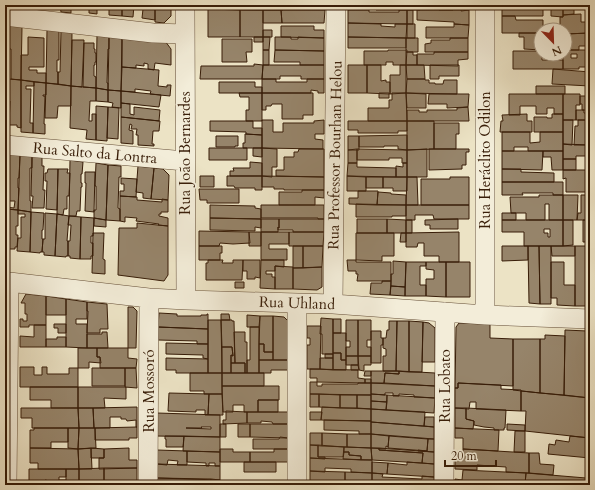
<svg xmlns="http://www.w3.org/2000/svg" width="595" height="490" font-family="Cardo,serif">
	<style>
		.building { fill: #96846a; stroke: #381d08; fill-rule: evenodd }
		.lines { fill: none; stroke-linecap: round; stroke-linejoin: round }
		.minor-casing { stroke: #654e37; stroke-width: 20 }
		.minor { stroke: #f3edd9; stroke-width: 19 }
		.labels { text-anchor: middle; stroke-width: 3.5; stroke-linejoin: round; paint-order: stroke }
		.street-label { font-size: 15px; fill: #381d08; stroke: #f3edd9 }
	</style>
	<rect width="100%" height="100%" fill="#ece3c5"/>
	<filter id="stains"><feTurbulence type="fractalNoise" baseFrequency=".005" numOctaves="4"/><feColorMatrix values="0 0 0 0 .2 0 0 0 0 .09 0 0 0 0 .02 0 0 0 .5 -.17"/></filter>
	<radialGradient id="worn" r=".72"><stop offset=".6" stop-color="#630" stop-opacity="0"/><stop offset="1" stop-color="#630" stop-opacity=".3"/></radialGradient>
	<!-- building -->
	<path class="building" d="M 21,5 L 33,5 L 33,7 L 21,6 Z
		M 60,5 L 71,5 L 71,13 L 61,12 Z
		M 89,5 L 97,5 L 97,14 L 89,13 Z
		M 109,5 L 122,5 L 122,16 L 109,15 Z
		M 122,5 L 134,5 L 133,17 L 122,16 Z
		M 150,5 L 155,5 L 155,20 L 142,18 L 143,9 L 149,9 Z
		M 155,5 L 171,5 L 171,16 L 164,23 L 155,22 Z
		M 201,5 L 263,5 L 263,10 L 201,9 Z
		M 263,5 L 283,5 L 283,10 L 263,10 Z
		M 294,5 L 315,5 L 315,6 L 294,6 Z
		M 376,5 L 407,5 L 407,10 L 376,10 Z
		M 407,5 L 413,5 L 413,7 L 419,7 L 420,10 L 407,10 Z
		M 413,5 L 469,5 L 469,10 L 461,11 L 462,7 L 452,7 L 453,10 L 439,10 L 439,7 L 413,7 Z
		M 509,5 L 543,5 L 543,16 L 502,16 L 502,7 L 509,8 Z
		M 551,5 L 563,5 L 563,17 L 551,16 Z
		M 563,5 L 574,5 L 574,14 L 563,15 Z
		M 578,5 L 590,5 L 590,8 L 578,7 Z
		M 208,9 L 240,10 L 240,37 L 208,37 Z
		M 240,10 L 263,10 L 263,37 L 240,37 Z
		M 263,10 L 281,10 L 282,23 L 263,23 Z
		M 281,10 L 325,10 L 324,23 L 282,23 Z
		M 348,10 L 369,10 L 369,12 L 399,12 L 399,10 L 407,10 L 407,24 L 348,23 Z
		M 407,10 L 413,10 L 413,24 L 407,24 Z
		M 417,10 L 469,10 L 469,25 L 454,24 L 454,22 L 417,20 Z
		M 581,14 L 581,22 L 590,22 L 590,33 L 565,34 L 565,30 L 560,30 L 560,17 L 563,17 L 563,15 Z
		M 502,16 L 515,16 L 516,20 L 543,20 L 543,30 L 541,30 L 541,33 L 502,33 Z
		M 348,23 L 381,24 L 381,26 L 395,27 L 395,24 L 407,24 L 407,38 L 348,37 Z
		M 407,24 L 415,24 L 415,38 L 406,38 Z
		M 454,24 L 469,25 L 468,38 L 426,38 L 426,27 L 454,27 Z
		M 5,25 L 8,25 L 8,49 L 5,49 Z
		M 8,25 L 22,27 L 21,80 L 11,79 L 11,49 L 8,49 Z
		M 281,26 L 314,26 L 314,30 L 324,30 L 324,38 L 281,37 Z
		M 47,30 L 59,31 L 59,60 L 57,60 L 57,72 L 58,72 L 58,84 L 46,83 Z
		M 263,30 L 272,30 L 272,37 L 263,37 Z
		M 61,31 L 72,33 L 71,86 L 58,84 L 58,72 L 60,72 Z
		M 519,33 L 541,33 L 541,50 L 524,49 L 524,37 L 519,37 Z
		M 589,33 L 589,46 L 579,46 L 579,50 L 565,50 L 565,34 Z
		M 589,33 L 590,33 L 590,46 L 589,46 Z
		M 97,35 L 109,37 L 109,49 L 108,49 L 107,83 L 108,83 L 108,90 L 96,88 Z
		M 28,37 L 44,38 L 44,67 L 29,67 L 29,70 L 37,70 L 37,73 L 46,73 L 46,83 L 21,80 L 21,55 L 28,55 Z
		M 109,37 L 122,38 L 121,91 L 108,90 Z
		M 122,37 L 165,41 L 171,49 L 171,65 L 155,63 L 154,70 L 148,69 L 148,64 L 144,63 L 144,66 L 136,65 L 136,68 L 122,67 Z
		M 254,37 L 263,37 L 263,42 L 254,42 Z
		M 263,37 L 270,37 L 269,50 L 263,50 Z
		M 275,37 L 291,37 L 291,39 L 298,39 L 298,37 L 324,38 L 324,51 L 275,50 Z
		M 348,37 L 406,38 L 406,48 L 348,48 Z
		M 406,38 L 418,38 L 418,52 L 406,52 Z
		M 450,38 L 468,38 L 468,52 L 425,52 L 425,44 L 431,43 L 431,40 L 450,40 Z
		M 222,39 L 252,39 L 252,52 L 246,52 L 247,62 L 222,62 Z
		M 72,40 L 84,40 L 82,87 L 71,86 Z
		M 84,43 L 94,43 L 94,49 L 95,49 L 95,53 L 96,53 L 96,62 L 95,62 L 95,65 L 94,65 L 94,76 L 96,77 L 96,88 L 83,87 Z
		M 5,49 L 8,49 L 8,56 L 5,56 Z
		M 263,50 L 269,50 L 269,65 L 263,65 Z
		M 275,50 L 324,51 L 324,65 L 300,65 L 300,62 L 274,62 Z
		M 388,50 L 407,50 L 406,65 L 393,65 L 393,62 L 386,62 L 386,65 L 364,65 L 364,51 L 388,51 Z
		M 565,50 L 590,50 L 590,67 L 579,67 L 579,69 L 563,69 L 563,54 L 565,54 ZM 571,54 L 577,54 L 577,58 L 571,58 Z
		M 513,51 L 541,51 L 541,54 L 542,54 L 542,60 L 563,60 L 563,69 L 513,69 Z
		M 406,52 L 413,52 L 413,55 L 417,55 L 417,65 L 406,65 Z
		M 434,52 L 468,52 L 468,59 L 458,60 L 458,66 L 417,65 L 417,54 L 434,54 Z
		M 5,60 L 8,60 L 8,79 L 5,79 Z
		M 254,64 L 263,65 L 262,79 L 200,79 L 201,66 L 254,66 Z
		M 263,65 L 324,65 L 324,79 L 301,79 L 301,76 L 280,76 L 280,79 L 262,79 Z
		M 348,65 L 367,65 L 367,93 L 348,93 Z
		M 367,65 L 381,65 L 381,81 L 386,80 L 386,82 L 390,82 L 390,94 L 367,93 Z
		M 400,65 L 406,65 L 406,93 L 390,94 L 390,75 L 400,75 Z
		M 406,65 L 424,65 L 425,79 L 407,79 Z
		M 430,65 L 459,65 L 459,76 L 439,76 L 439,79 L 430,79 Z
		M 122,67 L 159,70 L 158,86 L 167,87 L 167,85 L 171,85 L 170,96 L 150,94 L 151,91 L 135,89 L 135,92 L 121,91 Z
		M 553,69 L 590,72 L 590,86 L 552,84 Z
		M 5,79 L 6,79 L 6,93 L 8,93 L 8,102 L 5,102 Z
		M 8,79 L 21,80 L 21,128 L 17,127 L 17,125 L 9,125 L 10,101 L 8,101 Z
		M 262,79 L 276,79 L 276,82 L 307,82 L 307,79 L 324,79 L 324,93 L 318,93 L 318,91 L 311,90 L 311,93 L 262,93 Z
		M 407,79 L 425,79 L 425,80 L 429,80 L 429,83 L 435,83 L 435,84 L 443,84 L 444,80 L 457,80 L 457,94 L 406,93 Z
		M 21,80 L 34,82 L 34,86 L 26,86 L 26,89 L 31,89 L 30,123 L 33,123 L 33,133 L 21,132 Z
		M 34,82 L 46,83 L 46,95 L 43,95 L 43,96 L 45,96 L 44,124 L 45,124 L 45,134 L 33,133 Z
		M 219,82 L 255,82 L 255,87 L 262,87 L 262,93 L 219,93 Z
		M 46,83 L 71,86 L 71,106 L 58,106 L 57,118 L 45,118 Z
		M 71,86 L 96,88 L 96,101 L 90,101 L 89,121 L 92,121 L 92,114 L 96,114 L 96,140 L 86,139 L 87,130 L 70,128 Z
		M 536,86 L 565,86 L 565,94 L 536,94 Z
		M 96,88 L 108,90 L 108,102 L 96,101 Z
		M 108,90 L 121,91 L 121,108 L 112,107 L 113,103 L 108,102 Z
		M 121,91 L 161,95 L 159,107 L 121,103 Z
		M 239,93 L 262,93 L 262,121 L 246,121 L 246,110 L 249,110 L 249,97 L 240,97 Z
		M 262,93 L 313,93 L 313,115 L 303,115 L 303,119 L 282,119 L 282,104 L 272,104 L 271,106 L 266,106 L 266,110 L 262,110 Z
		M 379,93 L 389,93 L 389,98 L 379,98 Z
		M 392,93 L 406,93 L 407,121 L 368,121 L 368,108 L 389,108 L 389,100 L 392,100 Z
		M 406,93 L 426,94 L 426,108 L 407,108 Z
		M 429,94 L 469,94 L 468,107 L 447,108 L 447,104 L 428,104 Z
		M 509,94 L 563,94 L 563,114 L 554,114 L 554,108 L 547,108 L 547,114 L 536,114 L 536,106 L 520,106 L 520,115 L 509,115 Z
		M 563,94 L 580,94 L 580,105 L 576,105 L 576,120 L 563,120 Z
		M 580,96 L 590,96 L 590,110 L 582,110 L 582,104 L 580,104 Z
		M 121,103 L 130,104 L 130,114 L 134,115 L 134,107 L 160,110 L 159,121 L 121,117 Z
		M 96,106 L 108,107 L 107,141 L 96,140 Z
		M 108,107 L 119,108 L 118,139 L 107,138 Z
		M 468,107 L 469,121 L 407,121 L 407,110 L 419,110 L 419,112 L 427,112 L 427,110 L 457,110 L 457,108 Z
		M 576,110 L 584,110 L 584,113 L 590,113 L 590,120 L 576,120 Z
		M 527,114 L 527,121 L 532,121 L 532,132 L 500,132 L 501,121 L 503,121 L 502,115 Z
		M 552,114 L 563,114 L 563,132 L 534,132 L 534,117 L 547,117 L 547,118 L 552,118 Z
		M 121,117 L 160,121 L 159,131 L 153,131 L 152,144 L 154,144 L 154,146 L 138,145 L 138,135 L 136,135 L 137,129 L 131,129 L 132,125 L 130,124 L 129,130 L 133,131 L 133,144 L 121,143 Z
		M 262,120 L 273,120 L 273,132 L 283,132 L 283,123 L 314,123 L 314,121 L 324,120 L 324,134 L 315,134 L 315,139 L 323,140 L 323,149 L 262,148 Z
		M 563,120 L 573,120 L 572,145 L 563,144 Z
		M 578,120 L 590,120 L 590,145 L 574,145 L 575,126 L 578,126 Z
		M 210,121 L 253,121 L 253,128 L 262,128 L 262,135 L 246,134 L 246,132 L 210,131 Z
		M 348,121 L 407,121 L 407,131 L 398,131 L 398,133 L 358,133 L 358,130 L 348,130 Z
		M 407,121 L 434,121 L 434,149 L 407,150 Z
		M 434,123 L 459,123 L 459,134 L 456,134 L 456,149 L 434,149 Z
		M 502,132 L 530,132 L 530,143 L 540,142 L 540,132 L 563,132 L 563,151 L 528,151 L 528,147 L 514,147 L 514,151 L 502,151 Z
		M 245,134 L 262,135 L 262,148 L 243,148 L 243,143 L 245,143 Z
		M 407,135 L 407,150 L 398,149 L 398,146 L 384,146 L 384,147 L 359,147 L 359,136 Z
		M 216,136 L 238,136 L 238,146 L 235,146 L 235,147 L 216,147 Z
		M 348,136 L 359,136 L 359,150 L 348,150 Z
		M 563,144 L 590,145 L 590,156 L 576,156 L 576,159 L 563,159 Z
		M 209,148 L 247,148 L 247,160 L 209,160 Z
		M 253,148 L 262,148 L 262,157 L 253,156 Z
		M 262,148 L 277,149 L 277,167 L 272,167 L 272,177 L 262,176 Z
		M 299,149 L 324,149 L 324,177 L 276,176 L 276,170 L 284,170 L 284,157 L 294,157 L 294,152 L 298,152 Z
		M 357,149 L 407,150 L 407,163 L 402,163 L 402,158 L 389,158 L 389,160 L 357,160 Z
		M 357,149 L 357,163 L 348,163 L 348,150 Z
		M 427,149 L 427,177 L 407,177 L 407,150 Z
		M 429,149 L 469,149 L 469,152 L 466,152 L 466,165 L 462,165 L 462,169 L 429,170 Z
		M 502,151 L 543,151 L 542,170 L 502,169 Z
		M 543,151 L 563,151 L 563,170 L 552,170 L 551,157 L 543,157 Z
		M 5,153 L 7,153 L 7,163 L 5,163 L 5,187 Z
		M 7,153 L 20,155 L 19,178 L 18,178 L 18,188 L 19,188 L 18,210 L 6,209 L 6,207 L 14,208 L 15,201 L 6,201 Z
		M 20,155 L 32,156 L 32,168 L 30,168 L 30,201 L 31,201 L 31,212 L 18,210 Z
		M 32,156 L 42,157 L 42,166 L 44,166 L 43,190 L 45,190 L 44,208 L 32,208 L 33,196 L 31,196 Z
		M 563,159 L 576,159 L 576,170 L 563,170 Z
		M 70,160 L 83,162 L 82,174 L 81,174 L 81,183 L 82,183 L 82,187 L 81,187 L 80,211 L 77,211 L 76,216 L 69,216 Z
		M 250,162 L 262,163 L 262,176 L 230,176 L 230,171 L 234,171 L 233,168 L 250,168 Z
		M 96,163 L 108,165 L 106,220 L 94,218 L 94,210 L 96,210 L 96,186 L 95,186 Z
		M 348,163 L 357,163 L 357,167 L 396,168 L 396,177 L 347,176 Z
		M 403,163 L 407,163 L 407,177 L 396,177 L 396,166 L 403,167 Z
		M 108,165 L 121,166 L 121,177 L 119,177 L 118,208 L 120,209 L 120,221 L 106,220 Z
		M 138,166 L 154,168 L 151,199 L 143,198 L 143,193 L 136,192 Z
		M 154,168 L 163,169 L 169,175 L 168,200 L 151,199 Z
		M 48,169 L 58,169 L 57,210 L 46,209 L 47,181 L 45,181 L 45,173 L 47,173 Z
		M 58,169 L 68,169 L 67,173 L 70,173 L 69,196 L 67,196 L 67,209 L 64,209 L 63,215 L 57,214 Z
		M 502,169 L 521,169 L 521,172 L 554,173 L 554,182 L 502,182 Z
		M 563,170 L 590,170 L 590,192 L 566,192 L 566,178 L 563,179 Z
		M 85,172 L 95,172 L 94,212 L 85,211 L 86,183 L 85,183 Z
		M 200,176 L 214,176 L 214,187 L 200,187 Z
		M 227,176 L 262,176 L 262,190 L 255,190 L 255,188 L 235,188 L 234,186 L 227,186 Z
		M 262,176 L 324,177 L 324,190 L 284,190 L 284,189 L 274,189 L 274,187 L 262,187 Z
		M 347,176 L 366,177 L 366,191 L 347,191 Z
		M 366,177 L 383,177 L 383,188 L 366,188 Z
		M 383,177 L 407,177 L 407,191 L 393,191 L 393,188 L 383,188 Z
		M 407,177 L 417,177 L 418,205 L 406,205 Z
		M 450,177 L 469,177 L 469,205 L 421,205 L 421,179 L 450,179 Z
		M 121,178 L 137,179 L 136,197 L 120,196 L 120,191 L 124,191 L 124,184 L 121,184 Z
		M 502,182 L 563,182 L 563,195 L 553,195 L 553,193 L 522,193 L 523,195 L 502,195 Z
		M 199,189 L 239,189 L 239,203 L 207,203 L 207,200 L 200,200 Z
		M 302,190 L 324,190 L 324,198 L 315,197 L 315,205 L 279,205 L 279,192 L 302,192 Z
		M 358,191 L 378,191 L 377,205 L 349,204 L 349,198 L 358,198 Z
		M 378,192 L 391,193 L 391,194 L 406,195 L 406,205 L 377,205 Z
		M 539,195 L 563,195 L 563,220 L 549,220 L 549,204 L 545,204 L 545,220 L 526,220 L 526,213 L 511,213 L 510,197 L 539,197 Z
		M 563,195 L 578,195 L 577,220 L 563,220 Z
		M 581,195 L 590,195 L 590,220 L 577,220 L 578,213 L 581,213 Z
		M 120,196 L 137,197 L 137,200 L 162,202 L 162,199 L 168,200 L 168,212 L 161,212 L 161,214 L 159,214 L 159,216 L 168,218 L 168,226 L 158,225 L 159,224 L 136,221 L 137,218 L 125,217 L 125,222 L 120,221 Z
		M 356,204 L 406,205 L 406,216 L 392,216 L 392,217 L 356,217 Z
		M 210,205 L 255,206 L 255,208 L 261,209 L 261,219 L 210,218 Z
		M 261,205 L 324,205 L 324,219 L 318,219 L 318,218 L 261,218 Z
		M 406,205 L 469,205 L 469,219 L 434,219 L 433,215 L 415,215 L 415,220 L 406,220 Z
		M 6,209 L 18,210 L 18,226 L 16,226 L 16,235 L 18,235 L 17,247 L 15,247 L 15,249 L 5,249 Z
		M 18,210 L 31,212 L 30,252 L 17,251 L 18,238 L 21,238 L 21,217 L 25,217 L 25,214 L 18,214 Z
		M 31,212 L 44,213 L 43,230 L 42,230 L 42,239 L 43,239 L 42,252 L 40,252 L 40,253 L 30,252 Z
		M 45,213 L 57,214 L 55,256 L 44,255 L 44,252 L 42,252 L 43,239 L 45,239 Z
		M 502,213 L 516,213 L 516,220 L 502,220 Z
		M 57,214 L 69,216 L 67,241 L 68,241 L 68,256 L 66,256 L 66,257 L 55,256 Z
		M 69,216 L 81,217 L 80,259 L 70,258 L 70,256 L 68,256 L 68,241 L 70,241 L 71,225 L 68,225 Z
		M 81,217 L 94,218 L 93,236 L 91,236 L 91,243 L 93,243 L 93,256 L 91,256 L 91,259 L 80,259 Z
		M 94,218 L 106,220 L 106,227 L 94,226 Z
		M 210,218 L 261,219 L 261,228 L 255,227 L 255,231 L 210,230 Z
		M 261,219 L 279,219 L 279,228 L 278,227 L 278,232 L 261,232 Z
		M 279,219 L 324,219 L 324,232 L 293,232 L 293,230 L 278,230 L 278,227 L 279,228 Z
		M 357,219 L 387,219 L 387,233 L 357,233 Z
		M 387,219 L 406,220 L 406,233 L 387,233 Z
		M 458,219 L 458,229 L 430,229 L 430,225 L 425,225 L 425,220 Z
		M 406,220 L 412,220 L 412,233 L 406,233 Z
		M 502,220 L 563,220 L 563,246 L 524,246 L 524,232 L 502,232 ZM 544,229 L 550,229 L 550,237 L 548,237 L 548,233 L 544,233 Z
		M 563,220 L 573,220 L 573,245 L 563,246 Z
		M 583,220 L 590,220 L 590,242 L 583,242 Z
		M 137,223 L 168,226 L 168,275 L 164,281 L 118,275 L 119,228 L 137,228 Z
		M 199,231 L 249,232 L 250,243 L 233,244 L 220,243 L 219,246 L 199,246 Z
		M 249,232 L 261,232 L 261,246 L 249,246 Z
		M 261,232 L 289,232 L 289,244 L 269,244 L 269,249 L 287,249 L 287,260 L 261,260 Z
		M 289,232 L 324,232 L 323,246 L 289,246 Z
		M 459,232 L 459,262 L 439,262 L 439,256 L 424,256 L 424,243 L 418,243 L 417,247 L 406,247 L 406,233 Z
		M 93,233 L 104,233 L 103,259 L 105,260 L 105,274 L 92,273 Z
		M 356,233 L 394,233 L 394,256 L 382,256 L 382,261 L 356,260 Z
		M 401,233 L 406,233 L 406,242 L 400,242 Z
		M 199,246 L 222,246 L 222,253 L 220,253 L 220,260 L 199,260 Z
		M 293,246 L 303,246 L 303,268 L 293,268 Z
		M 303,246 L 323,246 L 322,267 L 303,268 Z
		M 502,246 L 528,246 L 528,260 L 502,261 Z
		M 528,246 L 539,246 L 540,304 L 529,303 Z
		M 539,246 L 551,246 L 551,304 L 540,304 Z
		M 551,246 L 575,246 L 575,256 L 552,256 Z
		M 575,246 L 590,246 L 590,306 L 575,306 Z
		M 208,260 L 223,260 L 222,263 L 233,263 L 233,260 L 243,260 L 242,280 L 206,280 L 206,263 L 208,263 Z
		M 243,260 L 260,260 L 260,278 L 255,277 L 255,279 L 247,279 L 247,271 L 243,271 Z
		M 261,260 L 284,260 L 284,267 L 275,266 L 275,271 L 266,271 L 266,274 L 272,274 L 272,277 L 275,277 L 275,289 L 260,288 Z
		M 347,260 L 356,260 L 356,262 L 391,262 L 391,281 L 357,281 L 358,274 L 356,274 L 356,271 L 348,271 Z
		M 393,261 L 406,262 L 405,287 L 391,286 L 391,274 L 393,274 Z
		M 406,262 L 426,262 L 426,266 L 420,266 L 420,285 L 426,285 L 426,296 L 405,296 Z
		M 426,262 L 446,262 L 446,297 L 426,296 L 426,279 L 434,279 L 434,270 L 426,269 Z
		M 446,262 L 470,262 L 470,297 L 446,297 Z
		M 551,262 L 564,262 L 564,285 L 575,285 L 575,306 L 557,305 L 557,298 L 551,298 Z
		M 275,266 L 293,267 L 293,289 L 275,289 Z
		M 322,267 L 322,287 L 317,290 L 293,289 L 293,268 Z
		M 382,281 L 391,281 L 390,295 L 370,294 L 371,283 L 382,283 Z
		M 235,282 L 244,282 L 244,288 L 235,288 Z
		M 391,286 L 405,287 L 405,296 L 390,295 Z
		M 26,294 L 46,296 L 46,325 L 29,325 L 29,327 L 20,327 L 20,319 L 23,319 L 23,321 L 27,321 L 27,314 L 25,314 L 25,303 L 21,303 Z
		M 46,296 L 66,299 L 66,315 L 46,315 Z
		M 66,299 L 87,302 L 87,319 L 76,319 L 76,324 L 87,324 L 87,348 L 66,347 Z
		M 87,302 L 107,304 L 108,329 L 100,329 L 100,333 L 87,333 L 88,311 L 87,311 Z
		M 128,307 L 133,307 L 137,311 L 136,348 L 128,348 Z
		M 159,313 L 177,314 L 177,316 L 201,316 L 201,315 L 207,315 L 207,314 L 208,314 L 208,329 L 158,327 Z
		M 221,314 L 229,314 L 230,320 L 221,320 Z
		M 247,315 L 260,316 L 259,327 L 247,327 Z
		M 260,316 L 273,316 L 273,352 L 264,352 L 264,344 L 259,344 Z
		M 273,316 L 284,317 L 288,321 L 288,360 L 273,360 Z
		M 321,318 L 333,319 L 333,354 L 322,354 L 322,334 L 320,334 Z
		M 333,319 L 341,319 L 341,333 L 333,333 Z
		M 208,320 L 221,320 L 222,373 L 208,373 Z
		M 221,320 L 232,320 L 232,321 L 234,321 L 235,363 L 231,363 L 231,355 L 233,356 L 232,347 L 222,347 Z
		M 346,320 L 358,320 L 358,356 L 346,356 L 346,347 L 350,347 L 350,341 L 346,341 Z
		M 358,320 L 371,320 L 371,340 L 367,340 L 367,347 L 371,347 L 371,356 L 358,356 Z
		M 389,321 L 397,321 L 396,371 L 383,371 L 383,356 L 386,356 L 386,349 L 383,348 L 383,338 L 386,338 L 387,330 L 389,330 Z
		M 397,321 L 409,321 L 409,372 L 396,371 Z
		M 409,321 L 423,322 L 422,372 L 409,372 Z
		M 423,322 L 429,323 L 435,328 L 435,362 L 422,362 Z
		M 459,323 L 490,324 L 490,338 L 513,339 L 513,386 L 458,383 L 458,388 L 455,388 L 456,327 Z
		M 54,324 L 66,324 L 66,333 L 58,333 L 58,328 L 54,328 Z
		M 34,325 L 46,325 L 46,347 L 20,347 L 20,336 L 34,337 Z
		M 307,326 L 321,326 L 320,369 L 307,369 L 307,345 L 310,345 L 310,338 L 307,338 Z
		M 158,327 L 208,329 L 208,344 L 197,344 L 197,341 L 158,340 Z
		M 250,327 L 259,327 L 259,373 L 247,373 L 247,360 L 250,360 Z
		M 565,330 L 587,331 L 590,332 L 590,398 L 564,395 Z
		M 371,331 L 381,331 L 381,338 L 383,338 L 383,345 L 381,345 L 381,363 L 371,363 Z
		M 102,332 L 107,332 L 108,348 L 87,348 L 87,334 L 102,334 Z
		M 234,332 L 245,332 L 245,342 L 247,342 L 247,373 L 245,373 L 245,363 L 235,363 Z
		M 333,333 L 346,333 L 346,360 L 341,360 L 341,353 L 333,353 Z
		M 545,335 L 565,336 L 564,395 L 540,393 L 540,339 L 545,339 Z
		M 57,337 L 66,337 L 66,347 L 46,347 L 46,339 L 57,339 Z
		M 513,339 L 540,339 L 540,393 L 513,390 Z
		M 166,343 L 208,344 L 208,359 L 203,358 L 203,355 L 166,354 Z
		M 259,344 L 264,344 L 264,352 L 273,352 L 273,360 L 259,360 Z
		M 222,347 L 232,347 L 233,356 L 231,355 L 231,373 L 222,373 Z
		M 78,348 L 97,348 L 97,357 L 100,357 L 101,363 L 89,362 L 89,368 L 78,368 Z
		M 97,348 L 128,348 L 128,358 L 137,359 L 136,368 L 100,368 L 100,357 L 97,357 Z
		M 333,353 L 341,353 L 341,360 L 346,360 L 346,370 L 333,370 Z
		M 325,354 L 333,354 L 333,358 L 325,358 Z
		M 346,356 L 358,356 L 358,365 L 346,365 Z
		M 358,356 L 371,356 L 371,365 L 364,365 L 364,371 L 359,370 Z
		M 166,358 L 208,359 L 208,373 L 176,373 L 176,370 L 166,370 Z
		M 320,358 L 333,358 L 333,370 L 320,369 Z
		M 259,360 L 288,360 L 288,370 L 271,370 L 271,373 L 259,373 Z
		M 231,363 L 245,363 L 245,373 L 231,373 Z
		M 351,365 L 358,365 L 359,370 L 351,370 Z
		M 20,367 L 34,367 L 34,375 L 42,375 L 42,367 L 47,367 L 47,374 L 69,374 L 69,368 L 78,368 L 78,387 L 20,387 Z
		M 92,368 L 125,368 L 125,386 L 92,386 Z
		M 125,368 L 136,368 L 137,388 L 125,387 Z
		M 310,369 L 358,370 L 358,378 L 365,379 L 365,383 L 317,382 L 317,378 L 310,378 Z
		M 365,371 L 371,371 L 371,376 L 364,376 Z
		M 371,371 L 399,371 L 399,374 L 385,373 L 384,383 L 371,383 Z
		M 399,371 L 435,373 L 435,386 L 384,383 L 385,373 L 399,374 Z
		M 190,373 L 222,373 L 222,394 L 204,394 L 204,391 L 190,391 Z
		M 222,373 L 264,373 L 264,386 L 222,386 Z
		M 365,379 L 371,379 L 371,383 L 365,383 Z
		M 310,382 L 317,382 L 317,386 L 322,386 L 322,384 L 358,384 L 358,383 L 371,383 L 371,395 L 310,394 Z
		M 371,383 L 435,386 L 435,398 L 414,397 L 414,395 L 399,394 L 399,396 L 393,396 L 393,393 L 385,393 L 385,395 L 371,394 Z
		M 458,383 L 501,385 L 501,389 L 521,390 L 521,411 L 476,409 L 476,402 L 470,402 L 469,409 L 455,408 L 455,388 L 458,388 Z
		M 222,386 L 279,386 L 279,400 L 258,400 L 258,412 L 244,412 L 244,405 L 233,405 L 233,412 L 223,412 Z
		M 30,387 L 78,387 L 78,408 L 51,408 L 51,400 L 30,400 Z
		M 78,387 L 126,387 L 126,399 L 104,398 L 105,408 L 78,408 Z
		M 521,391 L 590,398 L 590,438 L 525,431 L 526,411 L 521,411 Z
		M 169,393 L 209,394 L 208,415 L 205,415 L 205,410 L 196,410 L 196,412 L 168,411 Z
		M 209,394 L 222,394 L 223,415 L 208,415 Z
		M 310,394 L 319,394 L 319,407 L 310,407 Z
		M 319,394 L 340,395 L 340,408 L 319,407 Z
		M 371,394 L 387,395 L 387,402 L 371,401 Z
		M 340,395 L 357,395 L 357,408 L 340,408 Z
		M 357,395 L 371,395 L 371,409 L 357,408 Z
		M 387,395 L 435,398 L 434,413 L 386,410 Z
		M 258,400 L 278,400 L 278,412 L 258,412 Z
		M 371,401 L 387,402 L 386,410 L 371,409 Z
		M 137,407 L 137,427 L 136,427 L 136,420 L 127,421 L 126,419 L 121,419 L 121,417 L 110,417 L 110,428 L 94,428 L 93,408 Z
		M 322,407 L 371,409 L 371,421 L 321,420 Z
		M 21,408 L 78,408 L 79,428 L 32,428 L 32,418 L 21,418 Z
		M 78,408 L 93,408 L 94,428 L 79,428 Z
		M 455,408 L 466,408 L 466,419 L 474,421 L 473,429 L 455,428 Z
		M 466,408 L 506,410 L 505,428 L 504,428 L 504,430 L 494,430 L 494,428 L 484,427 L 474,425 L 474,421 L 466,419 Z
		M 371,409 L 425,412 L 424,426 L 371,422 Z
		M 226,411 L 247,412 L 247,423 L 223,424 L 223,420 L 226,420 Z
		M 247,412 L 288,412 L 288,424 L 273,424 L 272,422 L 261,421 L 261,423 L 247,423 Z
		M 310,412 L 322,412 L 321,420 L 310,420 Z
		M 157,413 L 220,415 L 220,437 L 157,436 ZM 201,427 L 211,427 L 211,429 L 186,428 L 202,428 Z
		M 425,417 L 434,417 L 434,427 L 424,426 Z
		M 324,420 L 371,421 L 371,434 L 359,434 L 359,431 L 324,430 Z
		M 371,422 L 434,427 L 434,439 L 371,434 Z
		M 220,424 L 226,424 L 226,437 L 220,437 Z
		M 238,424 L 250,424 L 250,437 L 238,437 Z
		M 250,424 L 288,424 L 288,438 L 250,437 Z
		M 507,424 L 525,425 L 525,431 L 507,430 Z
		M 137,427 L 137,438 L 129,438 L 129,440 L 95,440 L 95,428 Z
		M 34,428 L 68,428 L 68,442 L 51,442 L 51,448 L 30,448 L 30,430 L 34,430 Z
		M 68,428 L 79,428 L 78,449 L 68,448 Z
		M 79,428 L 95,428 L 96,448 L 78,449 Z
		M 455,428 L 499,430 L 498,451 L 463,449 L 463,438 L 455,438 Z
		M 515,431 L 525,431 L 525,452 L 514,452 Z
		M 310,433 L 322,433 L 322,446 L 310,445 Z
		M 322,433 L 347,434 L 347,447 L 322,446 Z
		M 347,434 L 371,434 L 371,448 L 347,447 Z
		M 371,434 L 389,436 L 388,447 L 386,446 L 386,449 L 371,448 Z
		M 165,436 L 184,436 L 183,447 L 166,447 L 166,439 L 165,439 Z
		M 184,436 L 220,437 L 220,452 L 183,451 Z
		M 389,436 L 428,439 L 427,451 L 388,448 Z
		M 570,436 L 590,438 L 590,458 L 548,454 L 549,444 L 555,445 L 556,440 L 569,442 Z
		M 280,437 L 288,438 L 288,449 L 253,449 L 253,439 L 279,439 Z
		M 428,439 L 434,439 L 434,452 L 418,451 L 418,450 L 427,451 Z
		M 310,445 L 318,445 L 318,457 L 325,457 L 325,459 L 310,458 Z
		M 318,445 L 344,447 L 343,457 L 318,457 Z
		M 344,447 L 371,448 L 372,460 L 361,460 L 361,456 L 349,455 L 349,452 L 344,452 Z
		M 30,448 L 78,449 L 79,469 L 38,469 L 38,463 L 30,463 Z
		M 91,448 L 104,449 L 104,458 L 91,458 Z
		M 91,448 L 92,469 L 79,469 L 78,449 Z
		M 129,448 L 129,460 L 137,460 L 137,468 L 99,469 L 99,458 L 104,458 L 104,449 Z
		M 371,448 L 379,448 L 379,450 L 423,453 L 422,463 L 372,460 Z
		M 379,448 L 434,452 L 434,464 L 422,463 L 423,453 L 379,450 Z
		M 220,449 L 233,449 L 233,452 L 250,452 L 250,462 L 220,462 Z
		M 274,449 L 288,449 L 288,462 L 250,462 L 250,452 L 274,452 Z
		M 463,449 L 529,453 L 529,473 L 506,472 L 506,467 L 477,465 L 477,470 L 455,469 L 455,459 L 463,459 Z
		M 157,450 L 187,451 L 187,465 L 177,465 L 178,461 L 168,460 L 167,465 L 157,464 Z
		M 187,451 L 220,452 L 220,466 L 215,466 L 215,463 L 209,463 L 209,466 L 206,466 L 206,463 L 187,462 Z
		M 344,452 L 349,452 L 349,455 L 361,456 L 361,460 L 343,459 Z
		M 529,453 L 539,453 L 540,464 L 554,465 L 553,475 L 529,473 Z
		M 310,458 L 372,460 L 372,473 L 351,472 L 351,469 L 325,468 L 325,472 L 310,471 Z
		M 244,462 L 276,462 L 276,472 L 244,472 Z
		M 372,462 L 388,463 L 387,474 L 372,473 Z
		M 407,462 L 434,464 L 434,477 L 387,474 L 388,463 L 407,465 Z
		M 157,464 L 220,466 L 220,480 L 157,478 Z
		M 104,468 L 104,482 L 88,482 L 88,485 L 79,485 L 79,469 Z
		M 104,468 L 137,468 L 137,485 L 94,485 L 95,482 L 104,482 Z
		M 29,469 L 66,469 L 66,477 L 59,477 L 59,480 L 66,480 L 66,485 L 50,485 L 50,481 L 45,480 L 45,485 L 29,485 Z
		M 66,469 L 79,469 L 79,485 L 66,485 Z
		M 463,470 L 526,473 L 525,485 L 455,485 L 455,479 L 462,480 Z
		M 310,471 L 345,472 L 345,485 L 310,484 Z
		M 345,472 L 372,473 L 372,485 L 345,485 Z
		M 372,473 L 383,474 L 382,477 L 422,479 L 422,476 L 434,477 L 434,485 L 372,485 Z
		M 526,473 L 586,478 L 585,485 L 525,484 Z
		M 157,478 L 211,479 L 210,485 L 157,485 Z
		M 211,479 L 220,480 L 220,485 L 210,485 Z
		M 320,484 L 359,485 L 320,485 Z"/>
	<g class="lines">
		<!-- minor casing -->
		<g class="minor-casing">
			<path id="minor" d="M 185,5 L 186,300
				M 485,5 L 485,315
				M 5,16 L 153,33 L 185,34
				M 5,145 L 185,161
				M 5,281 L 9,282 L 149,298 L 186,300 L 333,304 L 485,315 L 590,319
				M 297,303 L 297,485
				M 333,304 L 336,5
				M 7,485 L 9,282
				M 148,485 L 149,298
				M 444,485 L 445,312"/>
		</g>
		<!-- minor -->
		<use href="#minor" class="minor"/>
	</g>
	<g class="labels">
		<!-- street labels -->
		<g class="street-label">
			<text transform="translate(95 153) rotate(5)" y="5">Rua Salto da Lontra</text>
			<text transform="translate(185 153) rotate(-90)" y="5">Rua João Bernardes</text>
			<text transform="translate(335 155) rotate(-89)" y="5">Rua Professor Bourhan Helou</text>
			<text transform="translate(485 160) rotate(-90)" y="5">Rua Heráclito Odilon</text>
			<text transform="translate(297 303) rotate(2)" y="5">Rua Uhland</text>
			<text transform="translate(445 386) rotate(-90)" y="5">Rua Lobato</text>
			<text transform="translate(149 391) rotate(-90)" y="5">Rua Mossoró</text>
		</g>
	</g>
	<!-- margin -->
	<rect width="595" height="490" fill="none" stroke="#ece3c5" stroke-width="20"/>
	<rect x="6" y="6" width="583" height="478" fill="none" stroke="#381d08" stroke-width="2"/>
	<rect x="10" y="10" width="575" height="470" fill="none" stroke="#381d08"/>
	<!-- north arrow -->
	<g transform="translate(553 42) rotate(157)"><circle r="19" fill="#f3edd9" stroke="#a89a85"/>
	<path d="M0-3L7 15L0 10L-7 15Z" fill="#8f2418"/>
	<text y="-6" font-size="11" font-weight="bold" text-anchor="middle" fill="#381d08">N</text>
	</g>
	<!-- scale -->
	<path d="M445 460v6h51v-6" fill="none" stroke="#381d08" stroke-width="2"/>
	<text x="451" y="460" font-size="12" fill="#381d08" stroke="#f3edd9" stroke-width="3" paint-order="stroke">20 m</text>
	<rect width="100%" height="100%" filter="url(#stains)"/>
	<rect width="100%" height="100%" fill="url(#worn)"/>
</svg>
